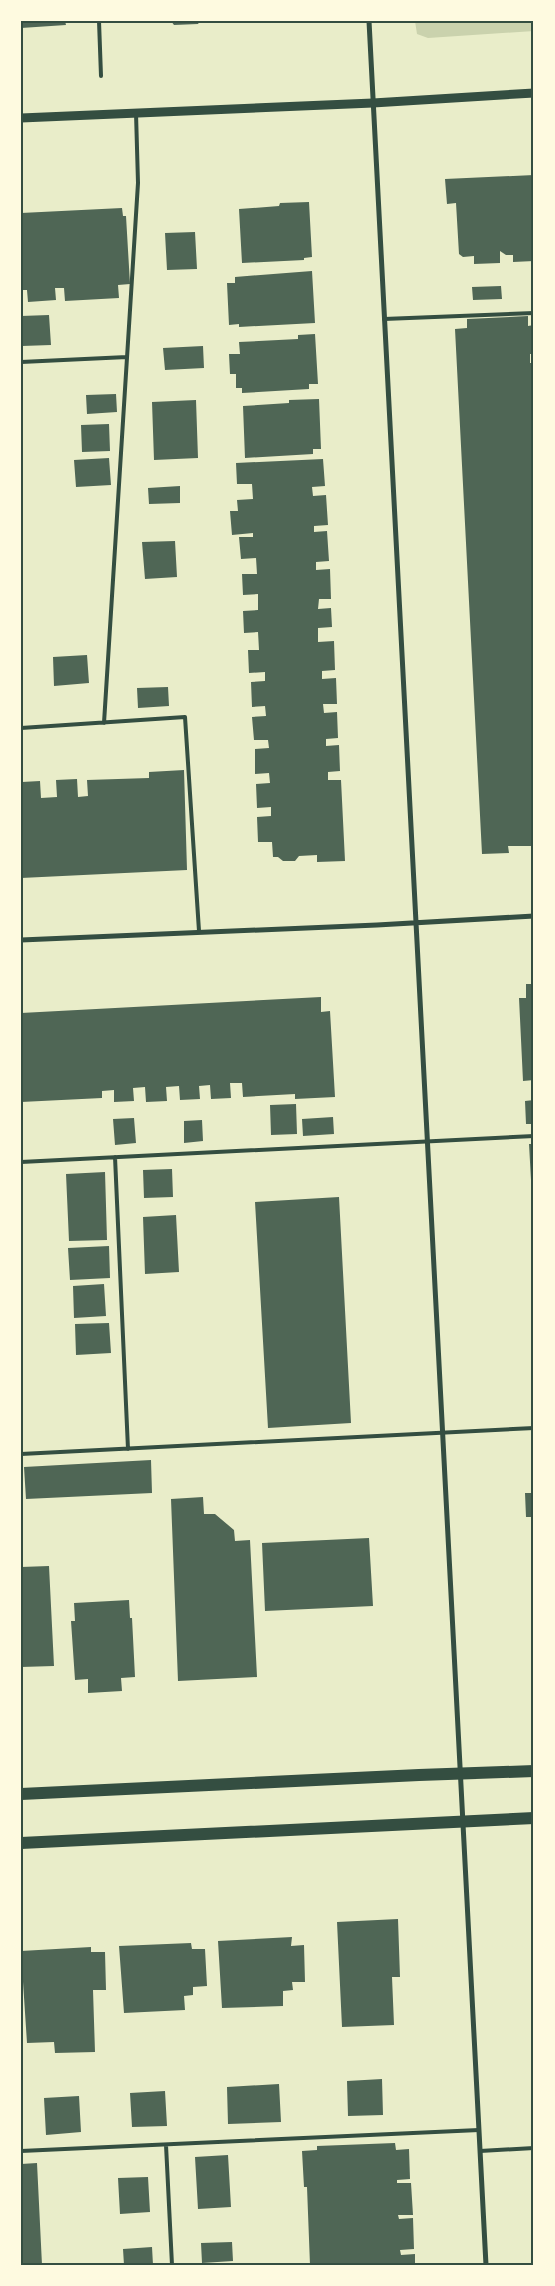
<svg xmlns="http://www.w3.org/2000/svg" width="555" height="2286" font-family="Inter,sans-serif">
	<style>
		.green { fill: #cad2ad }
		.building { fill: #4f6655 }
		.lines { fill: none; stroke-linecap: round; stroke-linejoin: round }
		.service { stroke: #344e41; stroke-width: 4 }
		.minor { stroke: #344e41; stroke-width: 5 }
		.tertiary { stroke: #344e41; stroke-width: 9 }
		.primary { stroke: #344e41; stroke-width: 12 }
		.neatline { fill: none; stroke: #344e41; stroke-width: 2 }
	</style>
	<rect width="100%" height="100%" fill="#e9edc9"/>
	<!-- green -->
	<path class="green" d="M 415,21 L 534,21 L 534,31 L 428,38 L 417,34 Z"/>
	<!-- building -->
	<path class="building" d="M 21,21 L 65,21 L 66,25 L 21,28 Z
		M 171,21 L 200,21 L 198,24 L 174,25 Z
		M 534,175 L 534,261 L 513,262 L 513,255 L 506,255 L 500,251 L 500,263 L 474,264 L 474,256 L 463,257 L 459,254 L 456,203 L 447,204 L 445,179 Z
		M 309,202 L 312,257 L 304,258 L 304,260 L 242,263 L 239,209 L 279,206 L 280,203 Z
		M 122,208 L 123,216 L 126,216 L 130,284 L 118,285 L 119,298 L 65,301 L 64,288 L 55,288 L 56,300 L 28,302 L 27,290 L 21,290 L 21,213 Z
		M 195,232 L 197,269 L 167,270 L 165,233 Z
		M 312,271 L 315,323 L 239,327 L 239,324 L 229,325 L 227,283 L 235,283 L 235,277 Z
		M 501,286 L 502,299 L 473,300 L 472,287 Z
		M 49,315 L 51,345 L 22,346 L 21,316 Z
		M 528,316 L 528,326 L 534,325 L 534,354 L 530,354 L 530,363 L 534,363 L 534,846 L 508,846 L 509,853 L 482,854 L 455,329 L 467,328 L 467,319 Z
		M 315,334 L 318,384 L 309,384 L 309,389 L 242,393 L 242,388 L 236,388 L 236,374 L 230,374 L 229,354 L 240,354 L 239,342 L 298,339 L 298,335 Z
		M 203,346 L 204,368 L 165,370 L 163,348 Z
		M 116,394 L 117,412 L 87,414 L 86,395 Z
		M 319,399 L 321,449 L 313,449 L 313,454 L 245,458 L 243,406 L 289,403 L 289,400 Z
		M 196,400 L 198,458 L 154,460 L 152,402 Z
		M 109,424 L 110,451 L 82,452 L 81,425 Z
		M 109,458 L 111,485 L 76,487 L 74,460 Z
		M 323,459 L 325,486 L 312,487 L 313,496 L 326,495 L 328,525 L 314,526 L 314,532 L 327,531 L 329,561 L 316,562 L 316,570 L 330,569 L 331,599 L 319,599 L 318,609 L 331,608 L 332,627 L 318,628 L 318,642 L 334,641 L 335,670 L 322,671 L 322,679 L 336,678 L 337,704 L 323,704 L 324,713 L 337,712 L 338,738 L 326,739 L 326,746 L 339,745 L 340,771 L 328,772 L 328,780 L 341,780 L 345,861 L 317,862 L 317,855 L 299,856 L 295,861 L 283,861 L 278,857 L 273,857 L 272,842 L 258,842 L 257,817 L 271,816 L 271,807 L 257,808 L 256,784 L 270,783 L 269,773 L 255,774 L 255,749 L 269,748 L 268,740 L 254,740 L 252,717 L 266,716 L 265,706 L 252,707 L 251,682 L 265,681 L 265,672 L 249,673 L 248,650 L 259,650 L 258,632 L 244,633 L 243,611 L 258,610 L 258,594 L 243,595 L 242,574 L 257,574 L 256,558 L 241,559 L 239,537 L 253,537 L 253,533 L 232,535 L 230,511 L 238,511 L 237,500 L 253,499 L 252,484 L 237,484 L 236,463 Z
		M 180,486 L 180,503 L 149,504 L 148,488 Z
		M 175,541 L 177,577 L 145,579 L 142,542 Z
		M 87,655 L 89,683 L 54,686 L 53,657 Z
		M 168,687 L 169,706 L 138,708 L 137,688 Z
		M 184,770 L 187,870 L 21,878 L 22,782 L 40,781 L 41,798 L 57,797 L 56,780 L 77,779 L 78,797 L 88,796 L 87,780 L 149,778 L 149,772 Z
		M 526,984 L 534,984 L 534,1080 L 523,1081 L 519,998 L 526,998 Z
		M 321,997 L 321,1012 L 330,1011 L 335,1097 L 295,1099 L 295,1094 L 243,1097 L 242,1083 L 230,1083 L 231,1098 L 211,1099 L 210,1085 L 199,1086 L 200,1099 L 180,1100 L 179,1086 L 166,1087 L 167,1101 L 146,1102 L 145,1087 L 133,1088 L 134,1101 L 114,1102 L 114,1090 L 102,1091 L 102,1098 L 21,1102 L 21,1013 Z
		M 534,1100 L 534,1124 L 526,1124 L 525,1101 Z
		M 296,1104 L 297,1134 L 271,1135 L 270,1105 Z
		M 333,1117 L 334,1134 L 303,1136 L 302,1119 Z
		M 134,1118 L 136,1143 L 115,1145 L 113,1119 Z
		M 202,1120 L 203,1141 L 184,1143 L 184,1121 Z
		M 529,1144 L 534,1144 L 534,1198 L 532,1198 Z
		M 172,1169 L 173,1197 L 144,1198 L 143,1170 Z
		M 105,1172 L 107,1240 L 69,1241 L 66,1174 Z
		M 339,1197 L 351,1423 L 268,1428 L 255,1202 Z
		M 176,1215 L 179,1272 L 145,1274 L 143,1217 Z
		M 109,1246 L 110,1278 L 70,1280 L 68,1248 Z
		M 104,1284 L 106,1316 L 74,1318 L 73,1286 Z
		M 109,1323 L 111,1353 L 76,1355 L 75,1324 Z
		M 151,1460 L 152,1493 L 26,1499 L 24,1467 Z
		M 525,1493 L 534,1493 L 534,1517 L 526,1517 Z
		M 203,1497 L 204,1514 L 215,1514 L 234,1530 L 235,1541 L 250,1540 L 257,1677 L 178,1681 L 171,1499 Z
		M 369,1538 L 373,1606 L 265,1611 L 262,1543 Z
		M 49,1566 L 54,1666 L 21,1667 L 21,1567 Z
		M 129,1600 L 130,1618 L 132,1618 L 135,1677 L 121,1678 L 122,1691 L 88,1693 L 88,1679 L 75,1680 L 71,1621 L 75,1621 L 74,1603 Z
		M 398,1919 L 400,1977 L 392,1977 L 394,2025 L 342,2027 L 337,1922 Z
		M 292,1937 L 291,1946 L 304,1945 L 305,1982 L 292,1982 L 293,1990 L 283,1991 L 283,2006 L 222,2008 L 218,1941 Z
		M 191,1943 L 192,1949 L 205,1949 L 207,1986 L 193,1987 L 193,1995 L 184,1996 L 185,2010 L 124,2013 L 119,1946 Z
		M 91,1947 L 91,1952 L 105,1952 L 106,1990 L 93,1990 L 95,2052 L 55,2053 L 54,2042 L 27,2043 L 21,1951 Z
		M 382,2079 L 383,2115 L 348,2116 L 347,2081 Z
		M 279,2084 L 281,2122 L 228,2124 L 227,2087 Z
		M 165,2091 L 167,2126 L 132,2127 L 130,2093 Z
		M 79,2096 L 81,2132 L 46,2135 L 44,2098 Z
		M 395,2143 L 396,2150 L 409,2149 L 410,2179 L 397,2180 L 397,2183 L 411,2183 L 413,2215 L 398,2215 L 399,2219 L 413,2218 L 414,2249 L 400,2250 L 401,2255 L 415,2254 L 415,2265 L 310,2265 L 307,2187 L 304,2187 L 302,2151 L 317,2150 L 317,2146 Z
		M 228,2155 L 231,2207 L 198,2209 L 195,2157 Z
		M 37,2163 L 42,2265 L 21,2265 L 21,2164 Z
		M 148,2177 L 150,2212 L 120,2214 L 118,2178 Z
		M 232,2242 L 233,2261 L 202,2263 L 201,2243 Z
		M 152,2247 L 153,2265 L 124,2265 L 123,2249 Z"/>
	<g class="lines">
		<!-- service -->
		<path class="service" d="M 99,21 L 101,76
			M 384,319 L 534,313
			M 21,362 L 127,357
			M 104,723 L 138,183 L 136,113
			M 21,728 L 185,717 L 199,931
			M 115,1157 L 128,1449
			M 21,1162 L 534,1136
			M 21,1454 L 534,1428
			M 166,2145 L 172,2265
			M 21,2151 L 479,2130
			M 480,2151 L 534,2148"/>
		<!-- minor -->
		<path class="minor" d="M 369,21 L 486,2265
			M 21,940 L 377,925 L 534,916"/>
		<!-- tertiary -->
		<path class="tertiary" d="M 21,118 L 373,103 L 534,93"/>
		<!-- primary -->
		<path class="primary" d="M 21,1794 L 419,1775 L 534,1771
			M 21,1843 L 534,1818"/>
	</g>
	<!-- border -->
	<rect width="555" height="2286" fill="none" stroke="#fefae0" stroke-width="45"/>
	<rect x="22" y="22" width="510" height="2242" class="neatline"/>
</svg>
